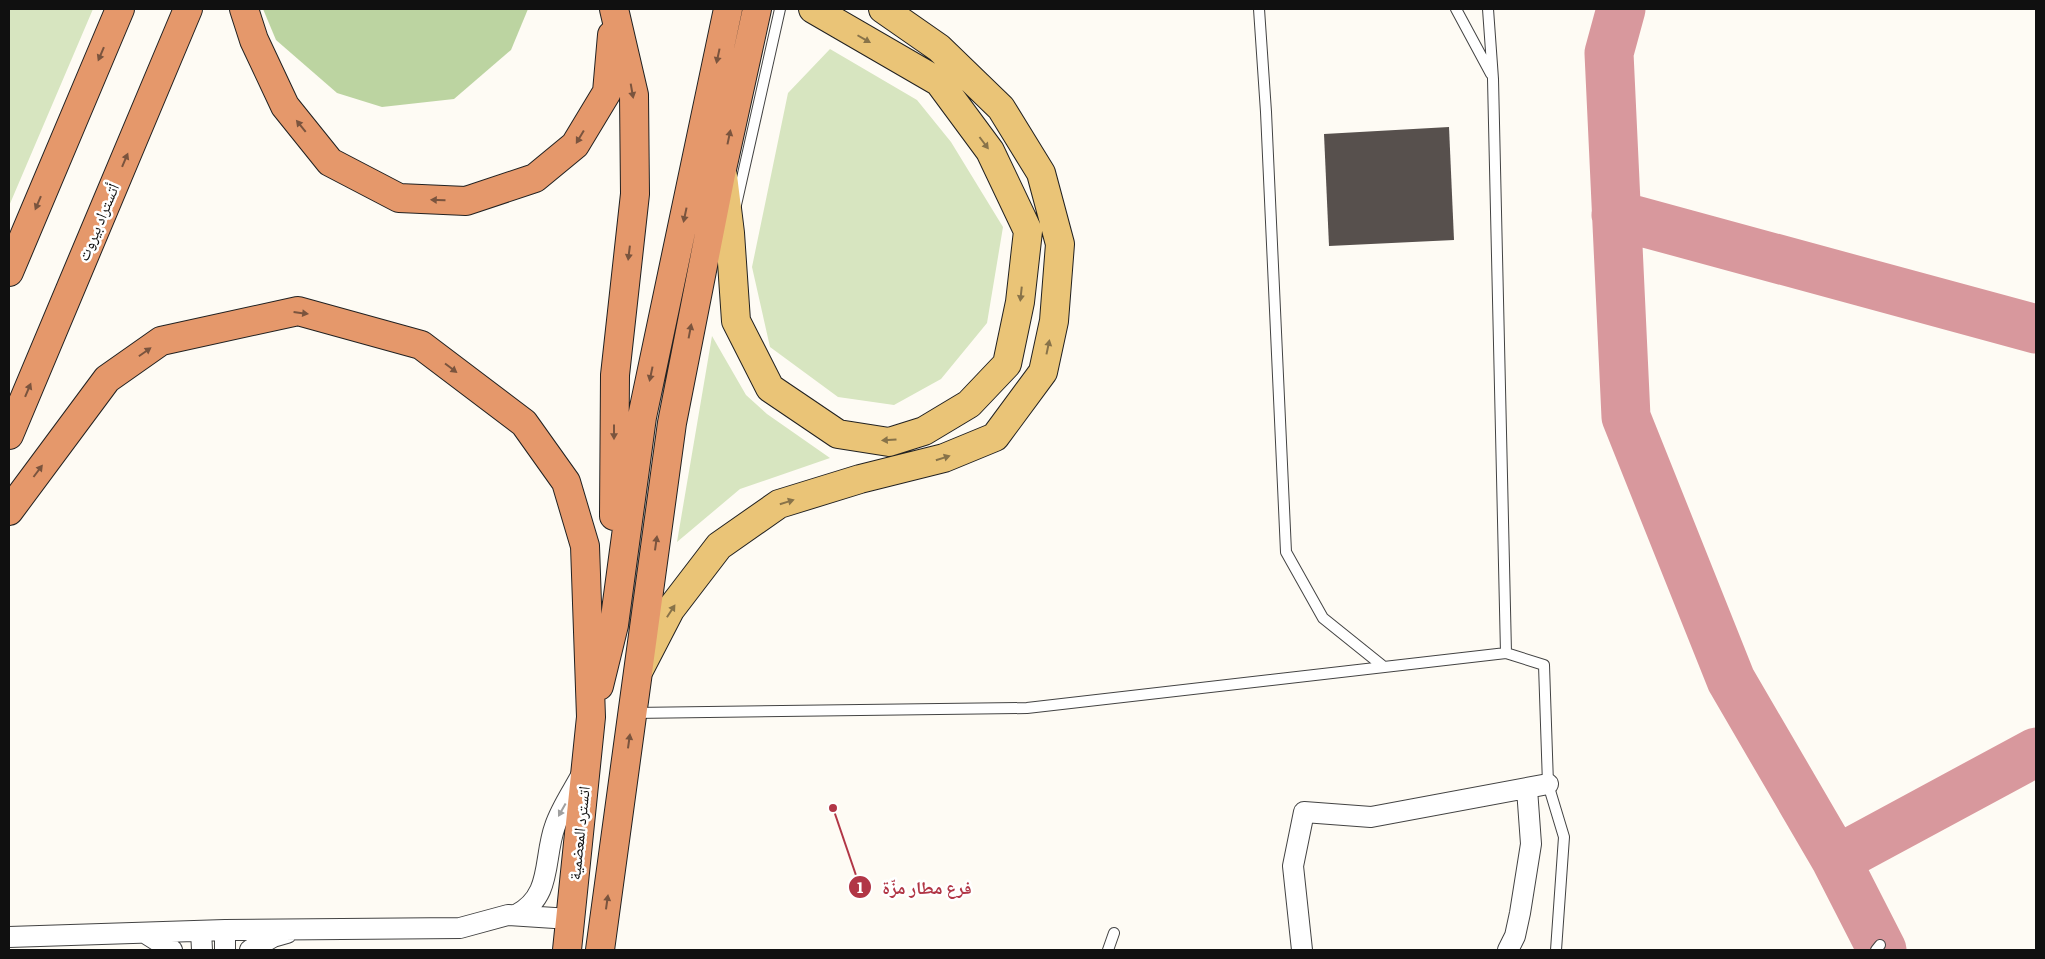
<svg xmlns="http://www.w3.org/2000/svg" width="2045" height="959" font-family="Literata,'Noto Naskh Arabic',serif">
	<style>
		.green { fill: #d7e5c0 }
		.forest { fill: #bcd4a1 }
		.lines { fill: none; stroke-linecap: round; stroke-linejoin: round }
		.taxiway { stroke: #d8989d; stroke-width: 49 }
		.building { fill: #57504d }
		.lane-casing { stroke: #434343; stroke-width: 12 }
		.street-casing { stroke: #434343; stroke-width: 22 }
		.primary-casing { stroke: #212121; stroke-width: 30 }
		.highway-casing { stroke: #212121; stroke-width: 30 }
		.lane { stroke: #fff; stroke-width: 10 }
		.street { stroke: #fff; stroke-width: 20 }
		.primary { stroke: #eac477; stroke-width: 28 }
		.highway { stroke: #e5986b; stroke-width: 28 }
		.oneway { fill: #887349 }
		.oneway2 { fill: #7a543e }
		.oneway3 { fill: #9f9f9f }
		.labels { text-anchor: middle; stroke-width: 5; stroke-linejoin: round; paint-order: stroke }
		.street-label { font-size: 16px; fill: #101010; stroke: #fff }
		.leader { fill: none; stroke: #b13646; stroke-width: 2 }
		.callout-dot { fill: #b13646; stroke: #fff; stroke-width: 2 }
		.mark-label { font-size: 15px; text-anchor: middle; font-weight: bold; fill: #fff }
		.callout-label { font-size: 18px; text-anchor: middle; font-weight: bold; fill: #b13646; stroke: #fff; stroke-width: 5; stroke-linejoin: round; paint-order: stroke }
	</style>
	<rect width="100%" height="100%" fill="#fefbf4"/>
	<!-- green -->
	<path class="green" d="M 9,9 L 93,9 L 9,206 Z
		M 830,49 L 917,100 L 951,142 L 1003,227 L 987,323 L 941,379 L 894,405 L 838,397 L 770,347 L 752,267 L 788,93 Z
		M 712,336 L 746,395 L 767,414 L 830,458 L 740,489 L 677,542 Z"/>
	<!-- forest -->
	<path class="forest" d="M 263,9 L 528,9 L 511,50 L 454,99 L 382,107 L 337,93 L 276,40 Z"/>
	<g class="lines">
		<!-- taxiway -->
		<path class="taxiway" d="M 1621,9 L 1609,53 L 1626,417 L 1731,680 L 1836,860 L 1882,950
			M 1616,215 L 2036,329
			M 1836,860 L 2036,752"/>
	</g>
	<!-- building -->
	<path class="building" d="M 1449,127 L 1454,240 L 1329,246 L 1324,134 Z"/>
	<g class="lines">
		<!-- lane casing -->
		<g class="lane-casing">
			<path id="lane" d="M 1259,9 L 1266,112 L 1286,552 L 1323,618 L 1384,667
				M 1456,9 L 1491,74
				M 1488,9 L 1493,79 L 1506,653
				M 736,205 L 780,9
				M 633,713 L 1027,708 L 1506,653 L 1544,665 L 1548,784 L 1564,837 L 1556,950
				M 1108,950 L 1114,933
				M 1876,950 L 1880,945"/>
		</g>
		<!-- street casing -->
		<g class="street-casing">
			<path id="street" d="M 516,915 C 553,896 543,859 555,826 C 561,808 573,791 582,774
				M 201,931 L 202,950
				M 145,933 L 172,950
				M 9,937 L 225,930 L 460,928 L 508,915 L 570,919
				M 225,950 L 225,930
				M 250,950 L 273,937 L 287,933
				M 1302,950 L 1293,866 L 1304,812 L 1371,817 L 1548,784
				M 1508,950 L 1515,936 L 1520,913 L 1531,844 L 1527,789"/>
		</g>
		<!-- primary casing -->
		<g class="primary-casing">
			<path id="primary" d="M 723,176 L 730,233 L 736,321 L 770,388 L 838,434 L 889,442 L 924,431 L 969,404 L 1007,364 L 1020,302 L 1028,231 L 990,151 L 939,82 L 813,9
				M 640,668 L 670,610 L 719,546 L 779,504 L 860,479 L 944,458 L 995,437 L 1043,372 L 1054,321 L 1060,244 L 1041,173 L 1001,108 L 939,48 L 883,9"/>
		</g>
		<!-- highway casing -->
		<g class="highway-casing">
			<path id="highway" d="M 244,9 L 254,40 L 285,106 L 330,162 L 399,198 L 466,201 L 535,178 L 575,145 L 607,92 L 612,35
				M 9,272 L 120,9
				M 9,435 L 188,9
				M 9,511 L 107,379 L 161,341 L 298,311 L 421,345 L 524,423 L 566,482 L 585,546 L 591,717 L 567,950
				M 614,516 L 615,375 L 635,194 L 634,95 L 614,9
				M 599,686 L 614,625 L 642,417 L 728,9
				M 600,950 L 672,423 L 722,169 L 757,9"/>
		</g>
		<!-- lane -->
		<use href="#lane" class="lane"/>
		<!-- street -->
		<use href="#street" class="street"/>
		<!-- primary -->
		<use href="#primary" class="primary"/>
		<!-- highway -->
		<use href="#highway" class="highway"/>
	</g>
	<!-- one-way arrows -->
	<defs><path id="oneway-solid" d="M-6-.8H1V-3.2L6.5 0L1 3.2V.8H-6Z" transform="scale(1.25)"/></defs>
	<g class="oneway">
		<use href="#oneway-solid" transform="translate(864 39) rotate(30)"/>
		<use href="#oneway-solid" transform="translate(984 143) rotate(53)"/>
		<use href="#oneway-solid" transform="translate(1021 294) rotate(96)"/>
		<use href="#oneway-solid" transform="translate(1048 347) rotate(-78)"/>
		<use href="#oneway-solid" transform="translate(889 440) rotate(176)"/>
		<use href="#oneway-solid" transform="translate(943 458) rotate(-18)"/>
		<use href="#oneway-solid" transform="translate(787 502) rotate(-17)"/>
		<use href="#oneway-solid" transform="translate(671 611) rotate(-57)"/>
	</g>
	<g class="oneway2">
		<use href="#oneway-solid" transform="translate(101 54) rotate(113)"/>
		<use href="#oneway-solid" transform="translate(718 56) rotate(102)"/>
		<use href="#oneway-solid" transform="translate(632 91) rotate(80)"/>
		<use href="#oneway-solid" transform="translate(301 126) rotate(-129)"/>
		<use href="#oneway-solid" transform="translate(580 137) rotate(121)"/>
		<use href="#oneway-solid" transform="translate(729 137) rotate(-78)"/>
		<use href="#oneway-solid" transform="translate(125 160) rotate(-67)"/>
		<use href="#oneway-solid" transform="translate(438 200) rotate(-178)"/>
		<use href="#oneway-solid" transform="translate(38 203) rotate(113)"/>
		<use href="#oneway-solid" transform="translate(685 215) rotate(102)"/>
		<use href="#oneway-solid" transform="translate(629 253) rotate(97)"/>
		<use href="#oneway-solid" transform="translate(301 313) rotate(7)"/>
		<use href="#oneway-solid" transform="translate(690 331) rotate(-79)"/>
		<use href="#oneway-solid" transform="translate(145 352) rotate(-35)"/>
		<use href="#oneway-solid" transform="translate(451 368) rotate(37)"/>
		<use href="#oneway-solid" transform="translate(651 374) rotate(102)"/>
		<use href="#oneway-solid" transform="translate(28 390) rotate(-67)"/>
		<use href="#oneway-solid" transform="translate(614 432) rotate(90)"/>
		<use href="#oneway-solid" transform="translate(38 471) rotate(-53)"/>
		<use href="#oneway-solid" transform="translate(656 543) rotate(-82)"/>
		<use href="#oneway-solid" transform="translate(629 741) rotate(-82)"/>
		<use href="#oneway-solid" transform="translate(607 902) rotate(-82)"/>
	</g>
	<use class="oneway3" href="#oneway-solid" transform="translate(562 810) rotate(119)"/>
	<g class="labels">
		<!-- street labels -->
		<g class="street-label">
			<text transform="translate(98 222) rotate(-67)" y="6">أتستراد بيروت</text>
			<text transform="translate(579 833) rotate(-84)" y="6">اتسترد المعضمية</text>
		</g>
	</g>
	<!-- callouts -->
	<path class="leader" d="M833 808L860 887"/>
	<g class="callout-dot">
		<circle cx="833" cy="808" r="5"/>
		<circle cx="860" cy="887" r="12"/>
	</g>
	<g class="mark-label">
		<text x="860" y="893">1</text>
	</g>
	<g class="callout-label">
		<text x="927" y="894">فرع مطار مزّة</text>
	</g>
	<!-- border -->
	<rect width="2045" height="959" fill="none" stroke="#101010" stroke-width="20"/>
</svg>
